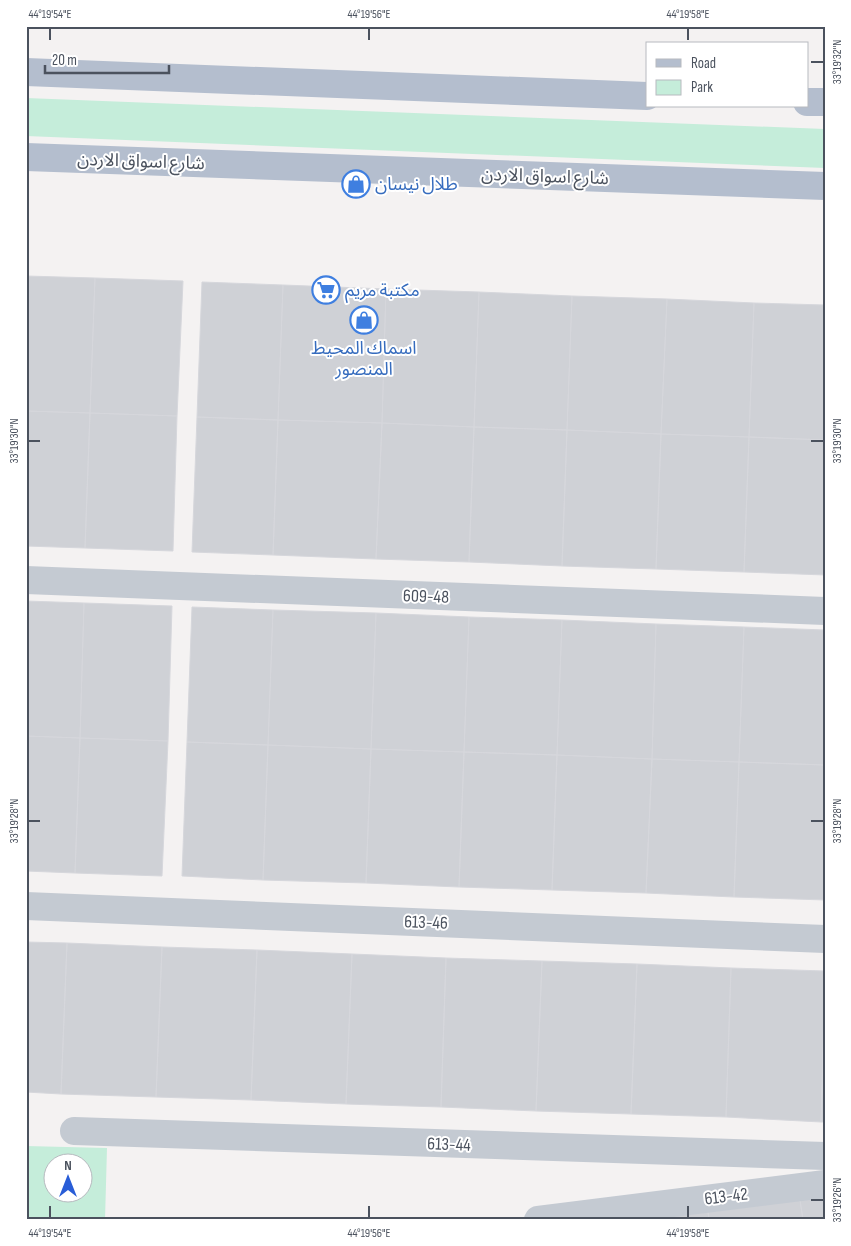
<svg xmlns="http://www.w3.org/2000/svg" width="851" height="1246" font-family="'Sofia Sans Condensed','Noto Sans Arabic',sans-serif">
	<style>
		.green { fill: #c5edda; fill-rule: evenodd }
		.building { fill: #cfd1d6; stroke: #d6d7dc }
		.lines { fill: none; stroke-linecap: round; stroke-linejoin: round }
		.minor { stroke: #c4cad2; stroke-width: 28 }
		.major { stroke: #b4bece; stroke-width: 28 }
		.ticks { fill: none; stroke: #4b525e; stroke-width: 2 }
		.labels { text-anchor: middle; stroke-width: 4; stroke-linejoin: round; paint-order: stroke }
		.street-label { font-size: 18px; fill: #4b525e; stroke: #fff }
		.shop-label { font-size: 18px; fill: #366cbe; stroke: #fff; text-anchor: start }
		.neatline { fill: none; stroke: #4b525e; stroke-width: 2 }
		.ticks-label { font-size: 12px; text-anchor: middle; fill: #4b525e }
	</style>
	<rect width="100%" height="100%" fill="#f4f2f2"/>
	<!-- green -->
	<path class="green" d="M 26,98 L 825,129 L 825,168 L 26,136 Z
		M 26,1146 L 107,1148 L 105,1220 L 26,1220 ZM 52,1164 L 82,1164 L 82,1194 L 52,1194 Z"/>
	<!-- building -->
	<path class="building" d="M 26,276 L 95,278 L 90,413 L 26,411 Z
		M 95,278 L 183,281 L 177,416 L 90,413 Z
		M 202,282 L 283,285 L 278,420 L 197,417 Z
		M 283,285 L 386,289 L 382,423 L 278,420 Z
		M 386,289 L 479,292 L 474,427 L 382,423 Z
		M 479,292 L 572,296 L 567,430 L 474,427 Z
		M 572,296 L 667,299 L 661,434 L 567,430 Z
		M 667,299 L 754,303 L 749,437 L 661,434 Z
		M 754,303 L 825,305 L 825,440 L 749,437 Z
		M 26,411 L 90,413 L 85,548 L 26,546 Z
		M 90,413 L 177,416 L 173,551 L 85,548 Z
		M 197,417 L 278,420 L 273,555 L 192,552 Z
		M 278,420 L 382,423 L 376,559 L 273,555 Z
		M 382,423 L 474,427 L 469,562 L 376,559 Z
		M 474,427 L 567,430 L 562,566 L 469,562 Z
		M 567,430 L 661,434 L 656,569 L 562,566 Z
		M 661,434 L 749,437 L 744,572 L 656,569 Z
		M 749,437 L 825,440 L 825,575 L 744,572 Z
		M 26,601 L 84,603 L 80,738 L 26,736 Z
		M 84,603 L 172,606 L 168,741 L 80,738 Z
		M 192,607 L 273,610 L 268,745 L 187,742 Z
		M 273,610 L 376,613 L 371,749 L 268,745 Z
		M 376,613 L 469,617 L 464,752 L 371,749 Z
		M 469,617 L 562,620 L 557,755 L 464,752 Z
		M 562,620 L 656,624 L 652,759 L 557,755 Z
		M 656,624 L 744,627 L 739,762 L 652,759 Z
		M 744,627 L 825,630 L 825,765 L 739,762 Z
		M 26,736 L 80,738 L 75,873 L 26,871 Z
		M 80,738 L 168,741 L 162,876 L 75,873 Z
		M 187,742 L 268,745 L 263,880 L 182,876 Z
		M 268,745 L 371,749 L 366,883 L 263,880 Z
		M 371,749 L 464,752 L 459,887 L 366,883 Z
		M 464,752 L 557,755 L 552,890 L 459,887 Z
		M 557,755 L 652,759 L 646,893 L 552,890 Z
		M 652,759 L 739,762 L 734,897 L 646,893 Z
		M 739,762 L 825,765 L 825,900 L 734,897 Z
		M 26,942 L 67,943 L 61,1094 L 26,1092 Z
		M 67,943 L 162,947 L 156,1097 L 61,1094 Z
		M 162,947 L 257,950 L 251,1100 L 156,1097 Z
		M 257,950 L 352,954 L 346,1104 L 251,1100 Z
		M 352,954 L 446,958 L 441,1107 L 346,1104 Z
		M 446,958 L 542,961 L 536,1111 L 441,1107 Z
		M 542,961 L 637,964 L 631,1114 L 536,1111 Z
		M 637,964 L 731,968 L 726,1117 L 631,1114 Z
		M 731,968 L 825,971 L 821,1122 L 726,1117 Z
		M 825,1017 L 825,1122 L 821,1122 Z
		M 825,1197 L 825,1220 L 803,1220 L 800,1200 Z
		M 800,1200 L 803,1220 L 709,1220 L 708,1212 Z
		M 708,1212 L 709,1220 L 644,1220 Z"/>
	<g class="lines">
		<!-- minor -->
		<path class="minor" d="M 26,580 L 825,611
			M 26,906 L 825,939
			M 74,1131 L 825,1156
			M 538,1220 L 825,1184"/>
		<!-- major -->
		<path class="major" d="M 26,72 L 647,96
			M 807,102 L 825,102
			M 26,157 L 825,186"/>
	</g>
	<!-- ticks -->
	<path class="ticks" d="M 50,28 L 50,40M 369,28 L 369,40M 688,28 L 688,40M 811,62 L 824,62M 28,441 L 40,441M 811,441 L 824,441M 28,821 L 40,821M 811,821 L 824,821M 811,1200 L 824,1200M 50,1206 L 50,1218M 369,1206 L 369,1218M 688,1206 L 688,1218"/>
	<!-- icons -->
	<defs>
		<g id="shop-ring" transform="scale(1.4375)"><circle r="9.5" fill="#fff" stroke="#3f7fe0" stroke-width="1.5"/><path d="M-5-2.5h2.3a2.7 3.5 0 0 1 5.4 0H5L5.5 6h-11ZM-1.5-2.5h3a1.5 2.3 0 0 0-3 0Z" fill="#3f7fe0"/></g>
		<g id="supermarket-ring" transform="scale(1.4375)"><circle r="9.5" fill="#fff" stroke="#3f7fe0" stroke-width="1.5"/><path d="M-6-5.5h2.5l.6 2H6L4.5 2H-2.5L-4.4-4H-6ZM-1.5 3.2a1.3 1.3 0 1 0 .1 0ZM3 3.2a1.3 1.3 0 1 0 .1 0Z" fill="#3f7fe0"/></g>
	</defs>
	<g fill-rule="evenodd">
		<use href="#shop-ring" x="356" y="184"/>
		<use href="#supermarket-ring" x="326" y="290"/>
		<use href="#shop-ring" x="364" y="320"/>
	</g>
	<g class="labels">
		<!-- street labels -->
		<g class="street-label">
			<text transform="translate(141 161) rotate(2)" y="6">شارع اسواق الاردن</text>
			<text transform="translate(545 176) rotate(2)" y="6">شارع اسواق الاردن</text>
			<text transform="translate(426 596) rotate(2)" y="6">609-48</text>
			<text transform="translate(426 922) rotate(2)" y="6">613-46</text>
			<text transform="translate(449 1144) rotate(2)" y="6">613-44</text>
			<text transform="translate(726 1196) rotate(-7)" y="6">613-42</text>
		</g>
		<!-- shop labels -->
		<g class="shop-label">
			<text x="375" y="190">طلال نيسان</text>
			<text x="345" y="296">مكتبة مريم</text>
			<text x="364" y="354" text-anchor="middle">اسماك المحيط<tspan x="364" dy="21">المنصور</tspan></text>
		</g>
	</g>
	<!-- border -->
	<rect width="851" height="1246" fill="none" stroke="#ffffff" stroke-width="55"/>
	<!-- legend -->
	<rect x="646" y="42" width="162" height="65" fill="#ffffff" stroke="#b7babf"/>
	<rect x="656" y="59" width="25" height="8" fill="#b4bece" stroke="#b7babf"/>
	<text x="691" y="68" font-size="15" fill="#4b525e">Road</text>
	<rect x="656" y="80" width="25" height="15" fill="#c5edda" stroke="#b7babf"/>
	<text x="691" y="92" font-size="15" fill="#4b525e">Park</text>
	<!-- north arrow -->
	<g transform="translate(68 1178)"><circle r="24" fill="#ffffff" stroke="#b7babf"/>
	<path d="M0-4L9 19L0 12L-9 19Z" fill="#295dd7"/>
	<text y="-8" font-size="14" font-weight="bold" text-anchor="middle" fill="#4b525e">N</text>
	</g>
	<!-- scale -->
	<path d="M45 65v8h124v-8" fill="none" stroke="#4b525e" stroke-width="2.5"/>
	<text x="52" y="65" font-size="15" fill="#4b525e" stroke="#ffffff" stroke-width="4" paint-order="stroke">20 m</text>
	<rect x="28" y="28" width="796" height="1190" class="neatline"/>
	<g class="ticks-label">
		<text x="50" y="18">44°19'54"E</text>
		<text x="369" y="18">44°19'56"E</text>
		<text x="688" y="18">44°19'58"E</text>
		<text transform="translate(837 62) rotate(-90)" y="4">33°19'32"N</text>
		<text transform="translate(14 441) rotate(-90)" y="4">33°19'30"N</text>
		<text transform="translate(837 441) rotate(-90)" y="4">33°19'30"N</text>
		<text transform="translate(14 821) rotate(-90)" y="4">33°19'28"N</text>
		<text transform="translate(837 821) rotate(-90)" y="4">33°19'28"N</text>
		<text transform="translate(837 1200) rotate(-90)" y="4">33°19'26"N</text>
		<text x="50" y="1237">44°19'54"E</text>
		<text x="369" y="1237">44°19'56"E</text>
		<text x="688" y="1237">44°19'58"E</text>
	</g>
</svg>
